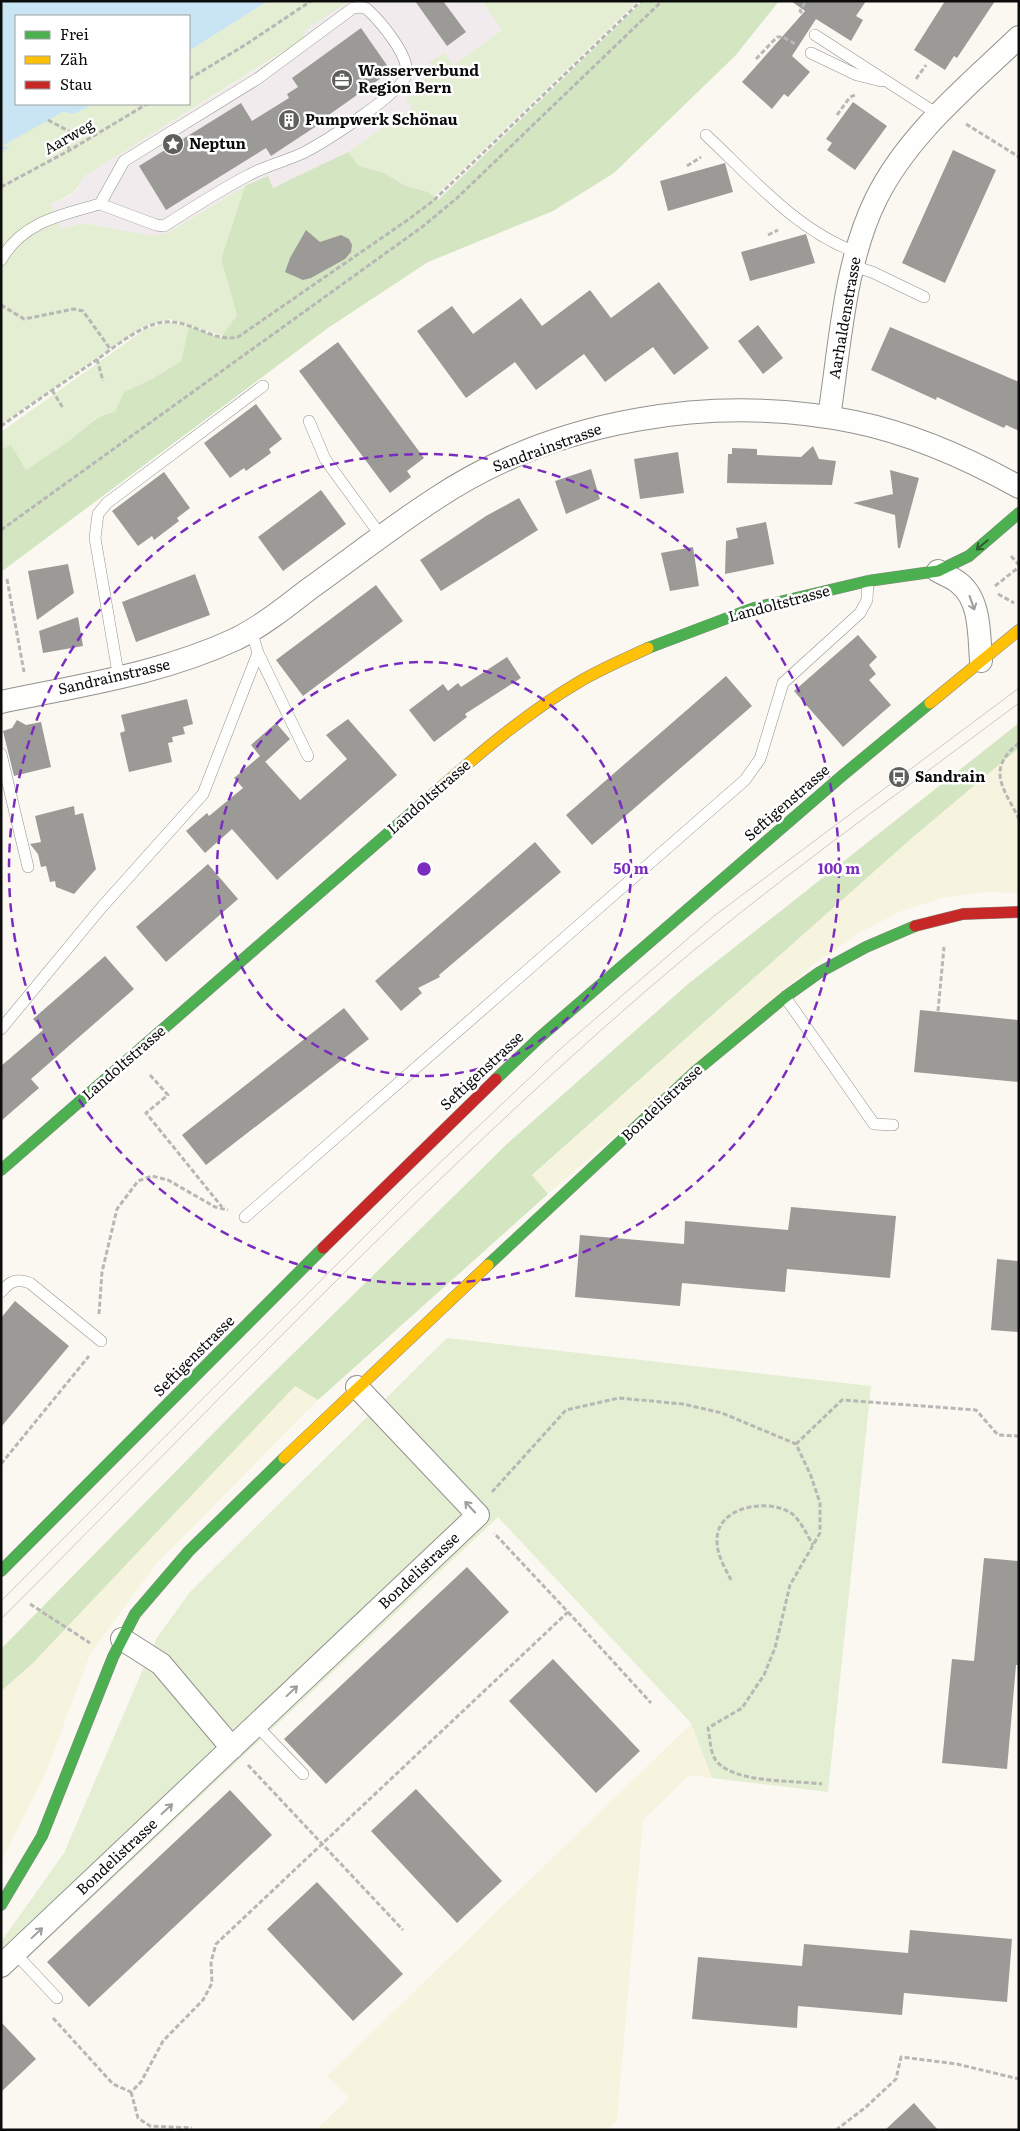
<svg xmlns="http://www.w3.org/2000/svg" width="1020" height="2131" font-family="Literata,serif">
	<style>
		.industrial { fill: #f1ebee }
		.farmland { fill: #f6f3de }
		.green { fill: #e3eed2 }
		.forest { fill: #d4e5c1 }
		.water { fill: #c9e4f2 }
		.building { fill: #9c9a97 }
		.lines { fill: none; stroke-linecap: round; stroke-linejoin: round }
		.lane-casing { stroke: #93928f; stroke-width: 12 }
		.street-casing { stroke: #93928f; stroke-width: 24 }
		.fast-casing { stroke: #8a8986; stroke-width: 12 }
		.slow-casing { stroke: #8a8986; stroke-width: 12 }
		.jam-casing { stroke: #8a8986; stroke-width: 12 }
		.path { stroke: #b7b7b6; stroke-width: 3; stroke-dasharray: 5 2.5; stroke-linecap: butt }
		.lane { stroke: #fefefd; stroke-width: 11 }
		.street { stroke: #fefefd; stroke-width: 22 }
		.fast { stroke: #4caf50; stroke-width: 11 }
		.slow { stroke: #ffc107; stroke-width: 11 }
		.jam { stroke: #c62828; stroke-width: 11 }
		.tram { stroke: #d5c6c6; stroke-width: 1 }
		.oneway { stroke: #2c5e2e }
		.oneway2 { stroke: #9d9d9d }
		.ring { fill: none; stroke: #7b2cbf; stroke-width: 2.5; stroke-dasharray: 9 6 }
		.labels { text-anchor: middle; stroke-width: 5; stroke-linejoin: round; paint-order: stroke }
		.poi-label { font-size: 15px; font-weight: bold; fill: #0c0c0c; stroke: #fff; text-anchor: start }
		.street-label { font-size: 15px; fill: #0c0c0c; stroke: #fff }
		.centre { fill: #7b2cbf; stroke: #fff; stroke-width: 2.5 }
		.ring-label { font-size: 15px; text-anchor: middle; font-weight: bold; fill: #7b2cbf; stroke: #fff; stroke-width: 5; stroke-linejoin: round; paint-order: stroke }
	</style>
	<rect width="100%" height="100%" fill="#faf8f1"/>
	<!-- industrial -->
	<path class="industrial" d="M 350,1 L 482,1 L 502,30 L 453,65 L 428,73 L 416,90 L 412,108 L 348,152 L 306,174 L 272,188 L 267,177 L 245,186 L 168,233 L 161,235 L 153,236 L 83,223 L 61,229 L 50,204 L 70,196 L 78,188 L 83,177 L 303,40 L 305,30 Z"/>
	<!-- farmland -->
	<path class="farmland" d="M 1019,748 L 1019,893 L 985,892 L 942,898 L 901,911 L 859,933 L 814,964 L 548,1194 L 532,1176 L 913,837 Z
		M 295,1385 L 318,1400 L 156,1564 L 90,1654 L 46,1772 L 1,1862 L 1,1691 L 33,1663 Z
		M 691,1724 L 712,1778 L 689,1775 L 643,1820 L 617,2120 L 607,2130 L 316,2130 L 349,2098 L 327,2076 Z"/>
	<!-- green -->
	<path class="green" d="M 268,1 L 350,1 L 305,30 L 303,39 L 83,177 C 78,193 64,198 50,204 L 61,229 L 83,223 L 153,236 L 168,233 L 245,186 L 221,259 L 237,315 L 223,336 L 170,319 L 142,327 L 1,424 L 1,152 L 9,147 L 1,146 L 63,112 L 74,114 L 93,104 L 189,104 L 189,51 Z
		M 482,1 L 638,1 L 434,197 L 428,192 L 406,186 L 384,173 L 359,166 L 348,152 L 412,108 L 406,98 L 423,83 L 430,62 L 444,53 L 453,65 L 502,30 Z
		M 169,322 L 189,326 L 181,361 L 152,379 L 124,392 L 115,411 L 96,418 L 66,443 L 26,470 L 11,446 L 1,450 L 1,432 L 144,330 Z
		M 447,1338 L 871,1386 L 828,1792 L 712,1778 L 691,1723 L 498,1517 L 29,1957 L 1,1980 L 1,1942 L 64,1853 L 156,1639 L 190,1592 Z"/>
	<!-- forest -->
	<path class="forest" d="M 643,1 L 779,1 L 735,56 L 614,173 L 553,211 L 428,262 L 328,328 L 1,572 L 1,450 L 11,445 L 26,470 L 66,443 L 97,418 L 115,411 L 124,392 L 152,379 L 181,361 L 189,326 L 221,338 L 237,315 L 221,259 L 245,186 L 268,176 L 273,188 L 348,152 L 359,166 L 384,173 L 406,186 L 428,192 L 438,200 Z
		M 1019,723 L 1019,748 L 913,837 L 532,1175 L 548,1194 L 318,1400 L 295,1386 L 33,1663 L 1,1691 L 1,1649 L 248,1398 L 508,1143 L 688,984 Z"/>
	<!-- water -->
	<path class="water" d="M 1,1 L 268,1 L 189,51 L 189,16 L 16,16 L 16,104 L 93,104 L 74,114 L 63,112 L 2,146 L 10,147 L 1,152 Z"/>
	<!-- building -->
	<path class="building" d="M 415,1 L 443,1 L 466,32 L 447,46 Z
		M 791,1 L 866,1 L 856,16 L 863,20 L 851,41 L 816,19 L 792,56 L 810,72 L 788,97 L 784,94 L 772,109 L 742,82 L 805,11 Z
		M 945,1 L 995,1 L 957,58 L 954,56 L 945,70 L 914,50 Z
		M 361,28 L 391,71 L 323,119 L 324,121 L 271,156 L 266,148 L 166,210 L 139,166 L 241,103 L 252,121 L 289,98 L 287,94 L 298,87 L 292,78 Z
		M 853,102 L 887,126 L 855,170 L 827,150 L 832,143 L 826,139 Z
		M 953,150 L 996,170 L 945,283 L 902,263 Z
		M 725,163 L 733,192 L 668,211 L 660,181 Z
		M 306,230 L 320,242 L 341,235 L 349,239 L 352,245 L 351,252 L 345,259 L 311,278 L 303,280 L 285,272 L 290,258 Z
		M 806,234 L 815,263 L 750,281 L 741,252 Z
		M 659,282 L 709,348 L 674,375 L 653,347 L 605,382 L 584,354 L 536,390 L 515,362 L 466,398 L 417,331 L 452,306 L 473,334 L 521,298 L 542,326 L 590,290 L 611,318 Z
		M 758,325 L 783,358 L 763,374 L 738,341 Z
		M 890,327 L 1019,382 L 1019,431 L 1006,425 L 1004,428 L 937,397 L 936,400 L 871,370 Z
		M 338,342 L 424,458 L 407,471 L 411,477 L 390,493 L 299,371 Z
		M 256,404 L 282,439 L 269,449 L 271,453 L 246,471 L 244,468 L 230,478 L 204,443 Z
		M 813,446 L 819,459 L 836,461 L 832,485 L 727,483 L 728,454 L 732,454 L 732,448 L 757,449 L 757,455 L 801,457 Z
		M 678,452 L 684,493 L 640,499 L 634,459 Z
		M 591,469 L 600,499 L 566,514 L 555,481 Z
		M 890,470 L 919,478 L 900,548 L 898,548 L 895,515 L 853,503 L 893,494 Z
		M 164,472 L 190,508 L 177,518 L 179,521 L 154,540 L 152,536 L 138,546 L 112,511 Z
		M 321,490 L 346,524 L 283,571 L 258,537 Z
		M 519,498 L 538,530 L 441,591 L 420,560 L 486,516 Z
		M 766,522 L 774,564 L 725,574 L 726,541 L 738,538 L 736,528 Z
		M 693,547 L 699,586 L 670,591 L 661,553 Z
		M 68,564 L 74,593 L 37,620 L 28,571 Z
		M 195,574 L 210,615 L 136,642 L 122,602 Z
		M 376,585 L 403,621 L 303,696 L 276,660 Z
		M 78,617 L 83,646 L 43,653 L 39,631 Z
		M 858,635 L 877,657 L 869,665 L 876,674 L 869,680 L 891,705 L 843,747 L 794,691 Z
		M 507,657 L 521,678 L 465,714 L 467,717 L 434,742 L 409,710 L 443,684 L 448,691 L 458,683 L 461,687 Z
		M 726,676 L 752,706 L 592,845 L 566,815 Z
		M 187,699 L 193,724 L 183,727 L 185,734 L 172,737 L 173,742 L 168,743 L 172,762 L 129,772 L 120,733 L 125,731 L 121,715 Z
		M 348,719 L 397,775 L 277,880 L 232,829 L 205,853 L 186,831 L 207,813 L 209,816 L 243,788 L 234,778 L 260,756 L 300,800 L 347,759 L 326,735 Z
		M 17,720 L 26,725 L 41,722 L 51,767 L 14,776 L 3,731 L 12,728 Z
		M 276,723 L 290,739 L 265,762 L 251,745 Z
		M 74,806 L 75,815 L 83,813 L 96,869 L 74,894 L 56,887 L 55,881 L 50,882 L 46,866 L 41,867 L 38,854 L 30,844 L 41,842 L 35,816 Z
		M 535,842 L 561,872 L 439,975 L 440,977 L 418,988 L 422,993 L 401,1011 L 375,981 Z
		M 208,864 L 238,899 L 166,962 L 136,927 Z
		M 105,956 L 134,989 L 31,1079 L 39,1088 L 1,1121 L 1,1066 L 43,1030 L 33,1019 Z
		M 344,1008 L 369,1039 L 206,1165 L 182,1135 Z
		M 920,1010 L 1019,1020 L 1019,1082 L 914,1072 Z
		M 791,1207 L 896,1216 L 890,1278 L 787,1269 L 785,1292 L 682,1283 L 680,1306 L 575,1297 L 580,1235 L 684,1244 L 685,1221 L 788,1230 Z
		M 997,1259 L 1019,1261 L 1019,1332 L 991,1330 Z
		M 15,1301 L 69,1346 L 1,1427 L 1,1318 Z
		M 984,1558 L 1019,1561 L 1019,1665 L 1016,1665 L 1007,1769 L 942,1763 L 952,1659 L 974,1661 Z
		M 467,1567 L 509,1612 L 326,1784 L 284,1739 Z
		M 553,1659 L 640,1751 L 596,1793 L 509,1701 Z
		M 416,1789 L 502,1881 L 457,1923 L 371,1831 Z
		M 230,1790 L 272,1835 L 89,2007 L 47,1962 Z
		M 317,1882 L 403,1974 L 353,2021 L 267,1929 Z
		M 910,1930 L 1012,1939 L 1007,2002 L 904,1993 L 902,2015 L 798,2006 L 797,2028 L 692,2019 L 698,1957 L 802,1966 L 804,1944 L 908,1953 Z
		M 1,2022 L 36,2059 L 1,2092 Z
		M 914,2103 L 938,2130 L 885,2130 Z"/>
	<g class="lines">
		<!-- lane casing -->
		<g class="lane-casing">
			<path id="lane" d="M 815,35 L 939,115
				M 811,53 L 857,75 L 881,81
				M 706,135 C 751,177 797,231 856,252
				M 1,260 C 22,222 61,215 100,204 L 124,161 L 257,79 L 353,8 L 361,7 L 367,9 C 380,21 411,57 406,75 C 402,93 324,142 305,152 C 287,161 267,165 249,175 C 220,190 192,208 164,226 L 156,225 L 100,204
				M 853,266 L 872,272 L 924,297
				M 309,421 L 325,459 L 381,536
				M 251,630 L 258,653 L 308,756
				M 119,679 L 95,538 L 98,514 L 107,503 L 263,386
				M 1,754 L 28,867
				M 785,997 L 874,1124 L 893,1125
				M 1,1029 L 101,908 L 203,794 L 258,653
				M 245,1217 L 745,780 L 760,759 L 783,683 L 860,613 L 867,600 L 868,581
				M 1,1292 C 10,1281 17,1278 30,1283 L 101,1341
				M 256,1725 L 303,1774
				M 15,1953 L 57,1998"/>
		</g>
		<!-- street casing -->
		<g class="street-casing">
			<path id="street" d="M 829,417 C 840,346 844,264 876,199 C 908,134 968,86 1019,37
				M 938,571 C 945,575 953,578 959,583 C 981,600 979,636 981,661
				M 1,702 C 81,685 161,674 236,639 C 262,626 286,607 309,589 C 351,559 392,527 435,499 C 555,419 715,393 855,422 C 913,434 967,458 1019,487
				M 122,1639 L 161,1664 L 232,1748
				M 1,1966 L 478,1515 L 357,1387"/>
		</g>
		<!-- fast casing -->
		<g class="fast-casing">
			<path id="fast" d="M 648,648 L 754,608 L 868,581 L 938,571 L 969,556 L 1019,513
				M 496,1079 L 539,1038 L 843,775 L 930,703
				M 1,1170 L 425,801
				M 488,1265 L 697,1070 L 785,997 L 820,972 L 866,947 L 915,926
				M 1,1571 L 323,1248
				M 1,1905 L 42,1836 L 113,1657 L 135,1614 L 189,1551 L 284,1458"/>
		</g>
		<!-- slow casing -->
		<g class="slow-casing">
			<path id="slow" d="M 930,703 L 1019,630
				M 425,801 C 474,758 523,715 579,682 C 601,669 625,659 648,648
				M 284,1458 L 488,1265"/>
		</g>
		<!-- jam casing -->
		<g class="jam-casing">
			<path id="jam" d="M 915,926 L 963,914 L 1019,912
				M 323,1248 L 496,1079"/>
		</g>
		<!-- path -->
		<path class="path" d="M 802,13 L 800,11 L 806,1
			M 756,59 L 777,37 L 783,37 L 795,44
			M 189,79 L 245,45 L 311,1
			M 916,79 L 926,65
			M 837,115 L 850,97 L 855,95
			M 48,120 L 78,136 L 65,142 L 70,150
			M 966,124 L 1019,157
			M 687,166 L 701,157
			M 1,187 L 70,150 L 147,104
			M 768,235 L 778,230
			M 1,305 L 24,319 L 74,309 L 83,311 L 111,350
			M 97,359 L 103,381
			M 52,390 L 63,408
			M 1,426 C 32,404 64,382 95,361 C 115,347 140,325 164,322 C 190,319 213,343 238,337 L 409,219 L 433,201 L 641,1
			M 1,530 L 422,227 L 456,199 L 662,1
			M 1011,556 L 1019,565
			M 7,579 L 24,672
			M 995,586 L 1019,567
			M 998,594 L 1014,603
			M 1019,743 C 985,770 1004,788 1019,819
			M 938,1011 L 944,947
			M 150,1075 L 168,1095 L 146,1113 L 222,1207
			M 99,1314 L 102,1272 L 117,1209 L 138,1181 L 152,1176 L 168,1180 L 215,1207 L 228,1210
			M 796,1444 L 842,1400 L 976,1410 L 998,1435 L 1019,1436
			M 1,1464 L 89,1356
			M 492,1492 L 566,1410 L 619,1398 L 683,1404 L 722,1413 L 796,1444 L 811,1476 L 820,1503 L 820,1533 L 790,1585 L 775,1648 L 764,1675 L 742,1708 L 708,1728 C 710,1737 710,1751 715,1759 C 731,1784 794,1780 822,1784
			M 731,1580 C 725,1568 717,1555 717,1541 C 716,1506 768,1498 791,1513 C 800,1519 807,1535 813,1545
			M 30,1604 L 90,1643
			M 568,1612 L 651,1703
			M 248,1765 L 403,1930
			M 53,2018 L 113,2084 L 131,2092 L 141,2082 L 163,2041 L 203,2000 L 212,1983 L 211,1962 L 216,1944 L 568,1612 L 494,1533
			M 131,2092 L 138,2118 L 150,2126 L 192,2128
			M 836,2130 L 866,2107 L 896,2079 L 901,2057 L 957,2064 L 1019,2079"/>
		<!-- lane -->
		<use href="#lane" class="lane"/>
		<!-- street -->
		<use href="#street" class="street"/>
		<!-- fast -->
		<use href="#fast" class="fast"/>
		<!-- slow -->
		<use href="#slow" class="slow"/>
		<!-- jam -->
		<use href="#jam" class="jam"/>
		<!-- tram -->
		<path class="tram" d="M 1,1601 L 410,1191 L 558,1051 L 714,916 L 1019,688
			M 1,1619 C 214,1406 420,1186 648,989 C 766,887 894,797 1019,703"/>
	</g>
	<!-- one-way arrows -->
	<defs><path id="oneway-shaft" d="M-6 0H5M1.5-3L5.5 0L1.5 3" fill="none" stroke-width="1.6" stroke-linecap="round" stroke-linejoin="round" transform="scale(1.25)"/></defs>
	<use class="oneway" href="#oneway-shaft" transform="translate(982 545) rotate(140)"/>
	<g class="oneway2">
		<use href="#oneway-shaft" transform="translate(972 603) rotate(71)"/>
		<use href="#oneway-shaft" transform="translate(470 1507) rotate(-133)"/>
		<use href="#oneway-shaft" transform="translate(292 1691) rotate(-43)"/>
		<use href="#oneway-shaft" transform="translate(167 1809) rotate(-43)"/>
		<use href="#oneway-shaft" transform="translate(37 1933) rotate(-43)"/>
	</g>
	<!-- distance rings -->
	<g class="ring">
		<circle cx="424" cy="869" r="207"/>
		<circle cx="424" cy="869" r="415"/>
	</g>
	<!-- icons -->
	<defs>
		<g id="office-disc" transform="scale(1.125)"><circle r="9.5" fill="#5f5f5c" stroke="#fff"/><path d="M-6-3h4V-5.5h4V-3h4V5H-6ZM-1-4.5V-3h2v-1.5ZM-6 0V1H6V0Z" fill="#fff"/></g>
		<g id="building-disc" transform="scale(1.125)"><circle r="9.5" fill="#5f5f5c" stroke="#fff"/><path d="M-4-6H4V6H1V3H-1V6H-4ZM-2.5-4.3h1.7v1.8h-1.7ZM.8-4.3h1.7v1.8H.8ZM-2.5-1h1.7V.8h-1.7ZM.8-1h1.7V.8H.8Z" fill="#fff"/></g>
		<g id="sight-disc" transform="scale(1.125)"><circle r="9.5" fill="#5f5f5c" stroke="#fff"/><path d="M0-6L1.8-2.2L6-1.7L2.9 1.2L3.7 5.4L0 3.3L-3.7 5.4L-2.9 1.2L-6-1.7L-1.8-2.2Z" fill="#fff"/></g>
		<g id="bus-disc" transform="scale(1.125)"><circle r="9.5" fill="#5f5f5c" stroke="#fff"/><path d="M-5-6H5V4H4V6H2V4H-2V6H-4V4H-5ZM-3.5-4V0h7V-4ZM-3.5 1.2v1.5H-2V1.2ZM2 1.2v1.5H3.5V1.2Z" fill="#fff"/></g>
	</defs>
	<g fill-rule="evenodd">
		<use href="#office-disc" x="342" y="80"/>
		<use href="#building-disc" x="289" y="120"/>
		<use href="#sight-disc" x="173" y="144"/>
		<use href="#bus-disc" x="899" y="777"/>
	</g>
	<g class="labels">
		<!-- poi labels -->
		<g class="poi-label">
			<text x="358" y="76">Wasserverbund<tspan x="358" dy="17">Region Bern</tspan></text>
			<text x="305" y="125">Pumpwerk Schönau</text>
			<text x="189" y="149">Neptun</text>
			<text x="915" y="782">Sandrain</text>
		</g>
		<!-- street labels -->
		<g class="street-label">
			<text transform="translate(69 137) rotate(-30)" y="5">Aarweg</text>
			<text transform="translate(845 318) rotate(-80)" y="5">Aarhaldenstrasse</text>
			<text transform="translate(547 448) rotate(-20)" y="5">Sandrainstrasse</text>
			<text transform="translate(779 604) rotate(-15)" y="5">Landoltstrasse</text>
			<text transform="translate(114 677) rotate(-13)" y="5">Sandrainstrasse</text>
			<text transform="translate(429 797) rotate(-41)" y="5">Landoltstrasse</text>
			<text transform="translate(787 803) rotate(-41)" y="5">Seftigenstrasse</text>
			<text transform="translate(124 1063) rotate(-41)" y="5">Landoltstrasse</text>
			<text transform="translate(482 1071) rotate(-43)" y="5">Seftigenstrasse</text>
			<text transform="translate(662 1103) rotate(-43)" y="5">Bondelistrasse</text>
			<text transform="translate(194 1356) rotate(-45)" y="5">Seftigenstrasse</text>
			<text transform="translate(419 1571) rotate(-43)" y="5">Bondelistrasse</text>
			<text transform="translate(117 1857) rotate(-43)" y="5">Bondelistrasse</text>
		</g>
	</g>
	<circle cx="424" cy="869" r="8" class="centre"/>
	<g class="ring-label">
		<text x="631" y="874">50 m</text>
		<text x="839" y="874">100 m</text>
	</g>
	<!-- border -->
	<rect width="1020" height="2131" fill="none" stroke="#0c0c0c" stroke-width="5"/>
	<!-- legend -->
	<rect x="15" y="15" width="175" height="90" fill="#ffffff" stroke="#9e9e9e"/>
	<rect x="25" y="31" width="25" height="8" fill="#4caf50" stroke="#9e9e9e"/>
	<text x="60" y="40" font-size="15" fill="#0c0c0c">Frei</text>
	<rect x="25" y="56" width="25" height="8" fill="#ffc107" stroke="#9e9e9e"/>
	<text x="60" y="65" font-size="15" fill="#0c0c0c">Zäh</text>
	<rect x="25" y="81" width="25" height="8" fill="#c62828" stroke="#9e9e9e"/>
	<text x="60" y="90" font-size="15" fill="#0c0c0c">Stau</text>
</svg>
